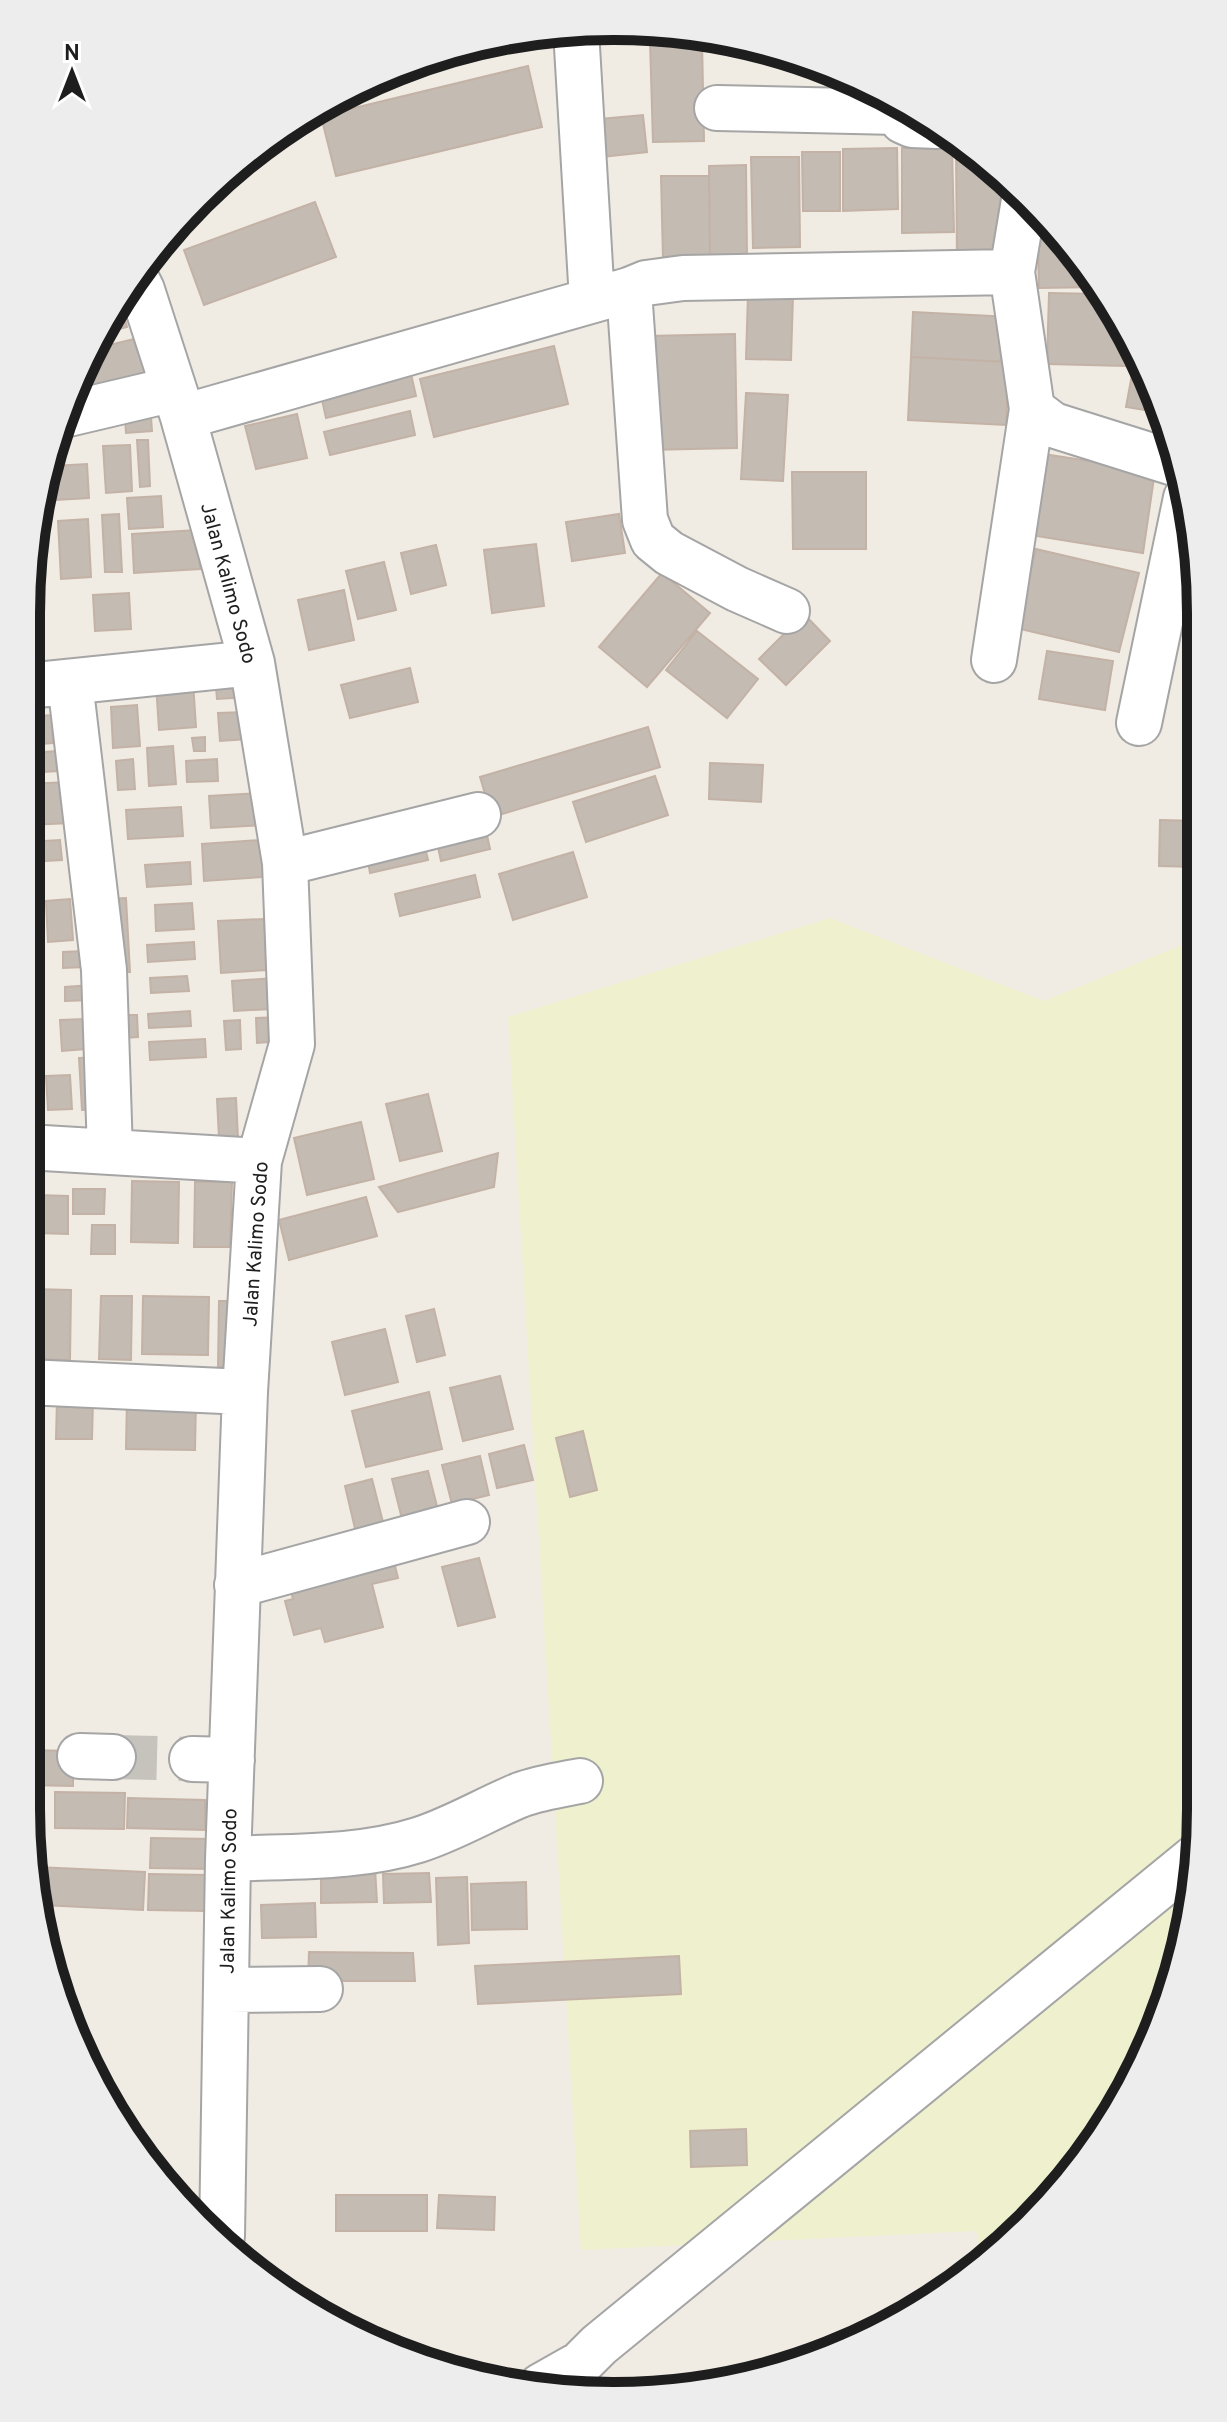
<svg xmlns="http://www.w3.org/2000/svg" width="1227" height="2422" font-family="Overpass,sans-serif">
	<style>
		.farmland { fill: #eef0ce }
		.building { fill: #c4bbb3; stroke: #c3b2a5; stroke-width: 2 }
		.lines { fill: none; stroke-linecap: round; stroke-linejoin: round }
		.minor-tunnel { stroke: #c6c3bc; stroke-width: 44; stroke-dasharray: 44 22; stroke-linecap: butt }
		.minor-casing { stroke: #a5a5a5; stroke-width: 48 }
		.minor { stroke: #fff; stroke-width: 44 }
		.labels { text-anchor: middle; stroke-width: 6; stroke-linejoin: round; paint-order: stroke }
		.street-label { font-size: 20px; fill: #1e1e1e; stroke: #fff }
		.rim { fill: none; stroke: #1e1e1e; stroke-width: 10 }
	</style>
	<rect width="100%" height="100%" fill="#f0ece4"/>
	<!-- farmland -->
	<path class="farmland" d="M 830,918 L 1044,1001 L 1197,939 L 1200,1846 L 1181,1960 L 1141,2068 L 1029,2224 L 982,2258 L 976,2231 L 581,2250 L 508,1017 Z"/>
	<!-- building -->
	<path class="building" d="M 702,40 L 704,141 L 653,142 L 650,41 Z
		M 528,66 L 542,127 L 336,176 L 321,116 Z
		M 643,115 L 647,152 L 593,158 L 589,120 Z
		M 956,146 L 972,148 L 1001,177 L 1002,257 L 957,258 Z
		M 952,147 L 954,232 L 902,233 L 902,148 Z
		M 897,148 L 898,209 L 843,211 L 843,149 Z
		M 802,152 L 840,152 L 840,211 L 803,211 Z
		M 751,157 L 799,157 L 800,247 L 753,248 Z
		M 746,165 L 747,258 L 710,258 L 709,166 Z
		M 661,176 L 709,176 L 710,258 L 663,259 Z
		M 315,202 L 336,257 L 204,305 L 184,250 Z
		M 1037,216 L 1040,216 L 1080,256 L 1098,287 L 1039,288 Z
		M 1049,293 L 1101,294 L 1126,337 L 1126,366 L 1047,364 Z
		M 748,294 L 793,295 L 791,360 L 746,359 Z
		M 120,300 L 127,327 L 99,334 Z
		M 913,312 L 1011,317 L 1009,362 L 911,357 Z
		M 735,334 L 737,448 L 648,450 L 647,336 Z
		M 138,338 L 150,387 L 67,407 L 89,350 Z
		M 554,346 L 568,404 L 434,437 L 420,379 Z
		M 1136,353 L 1156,389 L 1163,413 L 1126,407 Z
		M 911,357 L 1009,362 L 1006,425 L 908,420 Z
		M 411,374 L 416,396 L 326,418 L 321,395 Z
		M 746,393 L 788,395 L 783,481 L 741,479 Z
		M 410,411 L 415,435 L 330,455 L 324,432 Z
		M 297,414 L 307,458 L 256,469 L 245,426 Z
		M 151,417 L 152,431 L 126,433 L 125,419 Z
		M 137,440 L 148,440 L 150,486 L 140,487 Z
		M 130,445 L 132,491 L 106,493 L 103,446 Z
		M 1037,453 L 1155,471 L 1143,553 L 1024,534 Z
		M 87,464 L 89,498 L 56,500 L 53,466 Z
		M 792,472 L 866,472 L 866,549 L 793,549 Z
		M 161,496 L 163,527 L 129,529 L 127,498 Z
		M 119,514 L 122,572 L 105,572 L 102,515 Z
		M 619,514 L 625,553 L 572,561 L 566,522 Z
		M 88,519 L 91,577 L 61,579 L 58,521 Z
		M 197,530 L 200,569 L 134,573 L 132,534 Z
		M 536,544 L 544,606 L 492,613 L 484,550 Z
		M 436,545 L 446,585 L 411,594 L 401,553 Z
		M 1036,549 L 1139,573 L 1119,652 L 1016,628 Z
		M 384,562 L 396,610 L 358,619 L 346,571 Z
		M 662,573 L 710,613 L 647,687 L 599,647 Z
		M 344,590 L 354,640 L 309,650 L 298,600 Z
		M 129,593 L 131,629 L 95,631 L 93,595 Z
		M 804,614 L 830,641 L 786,685 L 759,659 Z
		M 697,631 L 758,679 L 727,718 L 666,670 Z
		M 1047,651 L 1113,661 L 1105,710 L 1039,699 Z
		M 410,668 L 418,702 L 350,718 L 341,685 Z
		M 248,674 L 249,697 L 217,699 L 215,676 Z
		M 193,682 L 196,727 L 159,730 L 156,684 Z
		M 137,705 L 140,746 L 113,748 L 111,707 Z
		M 246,712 L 248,739 L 220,741 L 218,713 Z
		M 52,715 L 53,743 L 27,745 L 27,717 Z
		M 648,727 L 660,767 L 492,817 L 480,777 Z
		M 205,737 L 205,751 L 194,751 L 192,738 Z
		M 173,746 L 176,784 L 149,786 L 147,748 Z
		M 57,751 L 58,771 L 27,773 L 27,753 Z
		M 133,759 L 135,789 L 118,790 L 116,761 Z
		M 217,759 L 218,781 L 187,782 L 186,761 Z
		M 710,763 L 763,765 L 761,802 L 709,799 Z
		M 655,776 L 668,815 L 586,842 L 573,802 Z
		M 68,782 L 71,823 L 27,825 L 27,784 Z
		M 261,793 L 263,825 L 211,828 L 209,796 Z
		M 181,807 L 183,836 L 128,839 L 126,810 Z
		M 1160,820 L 1197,821 L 1196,867 L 1159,866 Z
		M 485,826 L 490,849 L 441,861 L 436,838 Z
		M 60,840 L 62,860 L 27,862 L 27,842 Z
		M 261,840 L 263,877 L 204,881 L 202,844 Z
		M 424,843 L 428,860 L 370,873 L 367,856 Z
		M 573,852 L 587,897 L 513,920 L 499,874 Z
		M 190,862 L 191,884 L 147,887 L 145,865 Z
		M 475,875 L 480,897 L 400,916 L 395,894 Z
		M 126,898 L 130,972 L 112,972 L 107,899 Z
		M 70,899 L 73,940 L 48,942 L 46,901 Z
		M 192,903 L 194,929 L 156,931 L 155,905 Z
		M 264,919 L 267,970 L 221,973 L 218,921 Z
		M 194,942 L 195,959 L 148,962 L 147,945 Z
		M 84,951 L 85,967 L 63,968 L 63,952 Z
		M 27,965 L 33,965 L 35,1006 L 27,1007 Z
		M 187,976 L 189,991 L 151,993 L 150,978 Z
		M 288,977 L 290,1008 L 234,1011 L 232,981 Z
		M 91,985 L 92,1000 L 65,1001 L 65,987 Z
		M 190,1011 L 191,1026 L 149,1028 L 148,1014 Z
		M 124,1015 L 137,1015 L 138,1037 L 125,1038 Z
		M 281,1017 L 282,1041 L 257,1043 L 256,1018 Z
		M 84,1019 L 86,1049 L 62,1051 L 60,1020 Z
		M 240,1020 L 241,1049 L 226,1050 L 224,1021 Z
		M 205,1039 L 206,1057 L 150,1060 L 149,1042 Z
		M 102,1057 L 105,1109 L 82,1110 L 79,1058 Z
		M 70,1075 L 72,1109 L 48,1110 L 46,1076 Z
		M 428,1094 L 442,1151 L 400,1161 L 386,1104 Z
		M 236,1098 L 238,1138 L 219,1138 L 217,1099 Z
		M 361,1122 L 374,1179 L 307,1195 L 294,1138 Z
		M 498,1153 L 494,1187 L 398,1212 L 379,1187 Z
		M 132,1181 L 179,1182 L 178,1243 L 131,1242 Z
		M 195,1182 L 232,1182 L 230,1247 L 194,1247 Z
		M 73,1189 L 105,1189 L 104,1214 L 73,1214 Z
		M 36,1195 L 68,1196 L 68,1234 L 35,1233 Z
		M 366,1197 L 377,1236 L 289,1260 L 279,1220 Z
		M 92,1225 L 115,1225 L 115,1254 L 91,1254 Z
		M 32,1289 L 71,1290 L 70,1360 L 31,1359 Z
		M 101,1296 L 132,1296 L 131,1360 L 99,1359 Z
		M 143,1296 L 209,1297 L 208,1355 L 142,1354 Z
		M 219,1301 L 236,1301 L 235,1367 L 218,1367 Z
		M 434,1309 L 445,1355 L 417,1362 L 406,1316 Z
		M 385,1329 L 398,1382 L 345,1395 L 332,1342 Z
		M 500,1376 L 513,1429 L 463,1441 L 450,1388 Z
		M 429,1392 L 442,1449 L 366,1467 L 352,1411 Z
		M 26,1393 L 39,1393 L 37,1435 L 26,1435 Z
		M 127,1397 L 196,1398 L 195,1450 L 126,1449 Z
		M 57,1399 L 93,1400 L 92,1439 L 56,1439 Z
		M 583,1431 L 597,1490 L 570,1497 L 556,1438 Z
		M 524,1445 L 533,1480 L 497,1488 L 489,1454 Z
		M 480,1456 L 489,1495 L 452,1504 L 442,1465 Z
		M 428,1471 L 439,1514 L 403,1523 L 392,1479 Z
		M 372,1479 L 385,1530 L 357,1537 L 345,1486 Z
		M 393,1558 L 398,1578 L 372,1584 L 383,1627 L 325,1642 L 321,1628 L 294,1635 L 285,1601 L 293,1599 L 289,1584 Z
		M 479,1558 L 495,1617 L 458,1626 L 442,1567 Z
		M 26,1750 L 73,1751 L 73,1786 L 26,1785 Z
		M 55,1792 L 125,1793 L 124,1829 L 55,1828 Z
		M 128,1798 L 205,1800 L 205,1830 L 127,1828 Z
		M 151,1838 L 213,1839 L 212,1869 L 150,1868 Z
		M 36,1867 L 145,1872 L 143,1910 L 42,1905 Z
		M 375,1868 L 377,1902 L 321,1903 L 321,1870 Z
		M 429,1873 L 431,1902 L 384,1903 L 383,1874 Z
		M 149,1874 L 209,1875 L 208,1911 L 148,1910 Z
		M 467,1877 L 469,1943 L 438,1945 L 436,1878 Z
		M 526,1882 L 527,1929 L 472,1930 L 471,1884 Z
		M 315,1903 L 316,1937 L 262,1938 L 261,1905 Z
		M 309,1952 L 413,1953 L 415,1981 L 308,1981 Z
		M 679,1956 L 681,1994 L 478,2004 L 475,1966 Z
		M 746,2129 L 747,2165 L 691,2167 L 690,2131 Z
		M 336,2195 L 427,2195 L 427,2231 L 336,2231 Z
		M 439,2195 L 495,2197 L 494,2230 L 437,2228 Z"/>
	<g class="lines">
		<!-- minor-tunnel -->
		<path class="minor-tunnel" d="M 113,1757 L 192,1759"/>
		<!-- minor casing -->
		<g class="minor-casing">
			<path id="minor" d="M 576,30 L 592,300
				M 896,101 L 903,121 L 912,125 L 937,126
				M 717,108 L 898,112
				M 1024,200 L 1012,272 L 1032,409 L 1053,425 L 1177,464
				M 135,276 L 142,290 L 183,417 L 252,663 L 285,863 L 292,1044 L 259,1161 L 245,1392 L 228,1859 L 222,2236
				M 629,290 L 645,520 L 653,540 L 669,553 L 737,589 L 787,611
				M 64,415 L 174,389
				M 183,417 L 629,290 L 646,283 L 683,278 L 1012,272
				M 994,660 L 1032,409
				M 70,682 L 104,970 L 110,1152
				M 27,686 L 252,663
				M 1139,723 L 1186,498
				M 285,863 L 478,815
				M 27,1147 L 259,1161
				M 26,1382 L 245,1392
				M 237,1585 L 467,1522
				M 80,1756 L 113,1757
				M 192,1759 L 232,1760
				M 228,1859 C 291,1856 358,1859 418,1840 C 453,1829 486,1809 520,1795 C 539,1788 559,1785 580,1781
				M 226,1990 L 320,1989
				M 541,2386 L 580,2364 L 599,2345 L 1198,1855"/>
		</g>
		<!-- minor -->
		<use href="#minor" class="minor"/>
	</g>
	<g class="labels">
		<!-- street labels -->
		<g class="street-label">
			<text transform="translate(229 583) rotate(75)" y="7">Jalan Kalimo Sodo</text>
			<text transform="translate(255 1244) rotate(-86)" y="7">Jalan Kalimo Sodo</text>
			<text transform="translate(228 1891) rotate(-89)" y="7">Jalan Kalimo Sodo</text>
		</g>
	</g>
	<!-- crop -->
	<path d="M0 0H1227V2422H0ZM613 40H614A573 573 0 0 1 1187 613V1809A573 573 0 0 1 614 2382H613A573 573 0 0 1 40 1809V613A573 573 0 0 1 613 40Z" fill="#ededed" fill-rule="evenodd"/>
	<path class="rim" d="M613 40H614A573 573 0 0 1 1187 613V1809A573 573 0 0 1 614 2382H613A573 573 0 0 1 40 1809V613A573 573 0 0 1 613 40Z"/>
	<!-- north arrow -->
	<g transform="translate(72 72)" stroke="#ffffff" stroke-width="6" paint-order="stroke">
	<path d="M0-6L14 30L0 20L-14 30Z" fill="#1e1e1e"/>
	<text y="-12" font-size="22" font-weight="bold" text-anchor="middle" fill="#1e1e1e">N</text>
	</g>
</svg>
